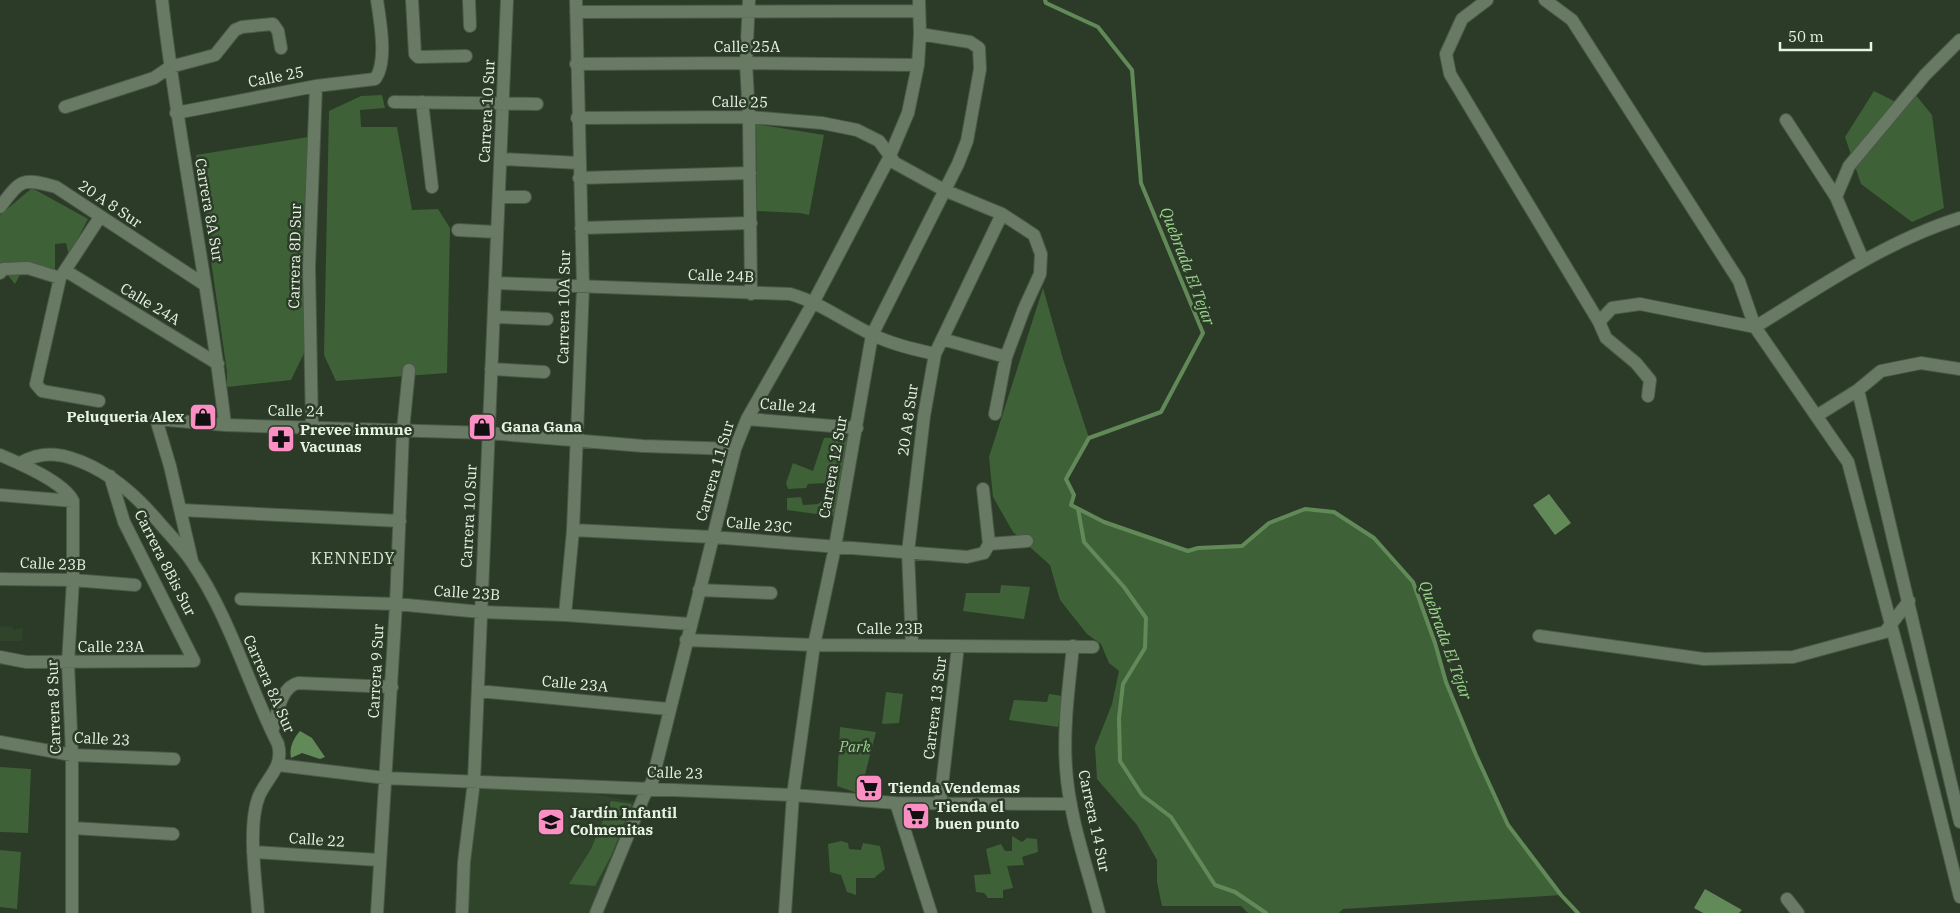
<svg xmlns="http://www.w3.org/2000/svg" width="1960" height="913" font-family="'IBM Plex Serif',serif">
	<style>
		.built { fill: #2f442b }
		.green { fill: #3e6137 }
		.water { fill: #628a59 }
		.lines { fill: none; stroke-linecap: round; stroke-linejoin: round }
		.stream { stroke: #628a59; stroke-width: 4 }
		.minor-casing { stroke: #4a5848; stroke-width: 14 }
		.minor { stroke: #687a64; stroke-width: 12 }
		.labels { text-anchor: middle; stroke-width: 5; stroke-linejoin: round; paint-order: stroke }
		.street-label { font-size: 15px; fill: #e8f3e6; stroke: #2b3b27 }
		.poi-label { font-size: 15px; font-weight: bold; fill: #e8f3e6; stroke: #2b3b27; text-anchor: start }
		.park-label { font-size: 15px; font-style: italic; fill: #9ad58e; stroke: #2b3b27 }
		.water-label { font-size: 16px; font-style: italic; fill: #9cd78f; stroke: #2b3b27 }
		.neighbourhood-label { font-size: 16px; letter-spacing: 1px; fill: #d6ead1; stroke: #2b3b27 }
	</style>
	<rect width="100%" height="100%" fill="#2b3b27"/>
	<!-- built -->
	<path class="built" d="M 0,626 L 13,627 L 13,630 L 23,628 L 22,641 L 0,641 Z
		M 479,786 L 590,793 L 635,802 L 591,913 L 463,913 Z"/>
	<!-- green -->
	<path class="green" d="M 1874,91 L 1902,105 L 1915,94 L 1932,115 L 1944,208 L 1912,222 L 1861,184 L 1845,137 Z
		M 382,95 L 385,108 L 360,110 L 361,127 L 397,127 L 412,210 L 438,209 L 450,228 L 447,373 L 336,381 L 324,355 L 329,111 L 361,96 Z
		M 756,124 L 824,135 L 809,215 L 800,213 L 757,211 Z
		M 308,137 L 308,345 L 291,380 L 227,387 L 227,372 L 196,155 Z
		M 32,188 L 88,219 L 69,255 L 66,243 L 55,244 L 55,271 L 36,264 L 30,274 L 21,273 L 15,284 L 6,273 L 0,279 L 0,215 Z
		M 1043,288 L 1063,359 L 1089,438 L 1066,479 L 1073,493 L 1071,505 L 1104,522 L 1188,551 L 1198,548 L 1242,546 L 1269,523 L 1305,509 L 1334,512 L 1374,538 L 1413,582 L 1435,643 L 1446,682 L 1476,755 L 1508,825 L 1561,895 L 1343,909 L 1339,913 L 1248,913 L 1241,906 L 1162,906 L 1157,882 L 1157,860 L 1137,825 L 1097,779 L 1095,747 L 1112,704 L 1119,671 L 1109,663 L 1101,644 L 1087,634 L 1060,600 L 1050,565 L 1013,532 L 993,497 L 989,457 Z
		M 853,437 L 838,517 L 787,510 L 787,498 L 801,497 L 803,505 L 818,504 L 822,501 L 831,503 L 833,493 L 827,483 L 808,484 L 806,488 L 788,489 L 786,483 L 793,463 L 813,471 L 824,438 Z
		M 1001,585 L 1030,587 L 1024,619 L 963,611 L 966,593 L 1000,593 Z
		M 886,692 L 903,694 L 899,723 L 882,724 Z
		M 1049,694 L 1063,696 L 1058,727 L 1009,720 L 1014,700 L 1047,702 Z
		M 840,727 L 876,732 L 860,794 L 837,786 Z
		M 0,767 L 31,769 L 28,833 L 0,832 Z
		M 611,801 L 632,804 L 611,856 L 595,886 L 569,884 L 591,849 Z
		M 1012,836 L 1022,842 L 1027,838 L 1037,839 L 1038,852 L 1022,857 L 1024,865 L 1007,866 L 1013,888 L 1003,890 L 1003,898 L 988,898 L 984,893 L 976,892 L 974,875 L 991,874 L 986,849 L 1001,844 L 1005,851 L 1012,851 Z
		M 841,841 L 848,843 L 849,849 L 861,850 L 863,843 L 880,846 L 885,869 L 874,878 L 856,878 L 856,895 L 847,892 L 841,875 L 830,872 L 828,844 Z
		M 0,850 L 21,852 L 17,909 L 0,907 Z"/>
	<!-- water -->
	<path class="water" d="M 1549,494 L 1571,523 L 1555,535 L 1533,505 Z
		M 300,731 L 312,738 L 325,757 L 320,759 L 302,753 L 291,758 C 289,748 293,739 300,731 Z
		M 1705,889 L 1742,910 L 1739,913 L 1703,913 L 1694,908 Z"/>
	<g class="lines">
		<!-- stream -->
		<path class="stream" d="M 1045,0 L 1046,3 L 1098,27 L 1132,70 L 1141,183 L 1203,333 L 1161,412 L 1089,438 L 1066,479 L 1074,495 L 1071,505 L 1104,522 L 1188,551 L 1198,548 L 1242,546 L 1269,523 L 1305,509 L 1334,512 L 1374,538 L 1413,582 L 1435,643 L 1446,682 L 1476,755 L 1508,825 L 1561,895 L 1578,913
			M 1078,509 L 1084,542 L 1124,587 L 1146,618 L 1145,648 L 1123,684 L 1119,718 L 1120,761 L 1142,795 L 1171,817 L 1215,885 L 1235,892 L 1266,913"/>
		<!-- minor casing -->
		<g class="minor-casing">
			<path id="minor" d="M 162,0 C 178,143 209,283 225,425
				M 412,0 L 415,54 L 418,57 L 466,56
				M 469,0 L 470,26
				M 749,0 L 746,63 L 749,117 L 751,294
				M 1487,0 L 1462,19 L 1446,54 L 1450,74 L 1599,322 L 1606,338 L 1636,363 L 1650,380 L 1648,396
				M 1545,0 L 1572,20 L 1739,281 L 1755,327 L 1848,462 L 1911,700 L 1960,897
				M 576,12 L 919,11
				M 576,64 L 746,63 L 918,65
				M 394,102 L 537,104
				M 422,102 L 432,187
				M 65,107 L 154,78 L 170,67 L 215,55 L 235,30 L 242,27 L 273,24 L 278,31 L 281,48
				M 176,113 L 316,86 L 375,79 C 388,62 380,21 377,0
				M 577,118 L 749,117 L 822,123 L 857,130 L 879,141 L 895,163 L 944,190 L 1002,214 L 1034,235 L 1041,254 L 1040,274 L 1024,309 L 1006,357 L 995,414
				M 1786,120 L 1836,197 L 1863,260
				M 501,159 L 579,163
				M 579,178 L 750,173
				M 499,197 L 525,197
				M 1836,197 L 1849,166 L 1925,75 L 1960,40
				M 0,207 C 21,180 21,177 56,187 L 205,285
				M 581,228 L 751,223
				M 458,230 L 496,232
				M 66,271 L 218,364
				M 0,273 L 3,269 L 28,268 L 60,278
				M 495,283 L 790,294 C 819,302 844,321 871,334 C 891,344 913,349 935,354
				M 494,317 L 547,319
				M 1599,322 L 1612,308 L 1640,304 L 1755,327 C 1820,287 1886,241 1960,218
				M 942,339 L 1006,357
				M 491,369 L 544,372
				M 1858,390 L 1960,822
				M 99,401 L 42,391 L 36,384 L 60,278 L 100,217
				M 1818,415 L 1858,390 L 1881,371 L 1921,363 L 1960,369
				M 747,419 L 857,428
				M 312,427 L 309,267 L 316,86
				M 0,455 C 19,463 64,482 73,501 L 73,580 L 68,663 L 72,755 L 72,913
				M 20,463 C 45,449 66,454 91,466 C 121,481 142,502 163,527 C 173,538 184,550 192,562 C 230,617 248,685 278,744 C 284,767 268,776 259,796 C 247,826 256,881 258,913
				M 983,489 L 989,544
				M 0,495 L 73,501
				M 181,510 L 400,521
				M 573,530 L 712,537 L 967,557 L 984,553 L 989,544 L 1027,541
				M 192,561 L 170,466 L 156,419 L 225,425 L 489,433 L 643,446 L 735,449
				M 0,579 L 73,580 L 135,585
				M 699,590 L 771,593
				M 241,599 L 396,604 L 481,612 L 565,615 L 690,624
				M 565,615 L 573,530 L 583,287 L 576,0
				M 1539,636 L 1704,659 L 1793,657 L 1885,632 L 1909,601
				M 686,640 L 814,645 L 1093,647
				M 912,645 L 908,552 L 924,416 L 935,354 L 1002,214
				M 1073,646 C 1069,686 1063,727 1066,768 C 1069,817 1087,866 1099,913
				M 0,657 L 26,662 L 194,661 L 124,522 L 110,476
				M 478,691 L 668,709
				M 272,732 C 277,716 280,687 298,683 L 392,687
				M 0,742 L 72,755 L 174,759
				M 278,765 L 385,778 L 793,795 L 896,803 L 1071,804
				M 896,803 L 931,913
				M 940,803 L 958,646
				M 72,828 L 173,834
				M 253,852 L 379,860
				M 1787,899 L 1798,913
				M 377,913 L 396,604 L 403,430 L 409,370
				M 462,913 L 464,862 L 474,781 L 507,0
				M 596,913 L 644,796 L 652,782 L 735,449 L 747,419 L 813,303 L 889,158 L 908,113 L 918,65 L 920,34 L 919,0
				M 785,913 L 793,795 L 814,645 L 835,547 L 872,335 L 958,164 L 967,141 L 980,69 L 979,48 L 970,42 L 920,34"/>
		</g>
		<!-- minor -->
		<use href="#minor" class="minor"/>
	</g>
	<!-- icons -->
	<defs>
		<g id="shop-square" transform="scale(1.4375)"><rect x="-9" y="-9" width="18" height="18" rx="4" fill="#fb8fc4" stroke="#2b3b27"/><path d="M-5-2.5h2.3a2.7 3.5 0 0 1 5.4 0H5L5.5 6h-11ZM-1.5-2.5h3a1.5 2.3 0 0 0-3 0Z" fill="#111"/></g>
		<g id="pharmacy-square" transform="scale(1.4375)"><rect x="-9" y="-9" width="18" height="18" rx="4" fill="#fb8fc4" stroke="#2b3b27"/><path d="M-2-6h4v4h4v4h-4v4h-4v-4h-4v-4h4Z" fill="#111"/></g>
		<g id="supermarket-square" transform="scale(1.4375)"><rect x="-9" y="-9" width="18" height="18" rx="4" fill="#fb8fc4" stroke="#2b3b27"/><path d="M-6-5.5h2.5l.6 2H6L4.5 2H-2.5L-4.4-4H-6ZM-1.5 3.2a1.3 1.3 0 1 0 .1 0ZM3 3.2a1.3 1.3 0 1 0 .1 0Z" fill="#111"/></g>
		<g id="school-square" transform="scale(1.4375)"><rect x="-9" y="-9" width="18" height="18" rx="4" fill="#fb8fc4" stroke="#2b3b27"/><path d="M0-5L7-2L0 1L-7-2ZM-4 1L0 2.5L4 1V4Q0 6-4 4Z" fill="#111"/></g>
	</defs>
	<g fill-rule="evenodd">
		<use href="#shop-square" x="203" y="417"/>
		<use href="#shop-square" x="482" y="427"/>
		<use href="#pharmacy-square" x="281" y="439"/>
		<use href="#supermarket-square" x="869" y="788"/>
		<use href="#supermarket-square" x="916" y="816"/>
		<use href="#school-square" x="551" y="822"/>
	</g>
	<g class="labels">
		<!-- street labels -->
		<g class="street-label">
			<text x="747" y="52">Calle 25A</text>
			<text transform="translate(276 77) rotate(-11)" y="5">Calle 25</text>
			<text transform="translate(740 102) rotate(1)" y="5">Calle 25</text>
			<text transform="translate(487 111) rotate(-87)" y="5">Carrera 10 Sur</text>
			<text transform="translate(110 204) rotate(34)" y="5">20 A 8 Sur</text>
			<text transform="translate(209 210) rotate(80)" y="5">Carrera 8A Sur</text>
			<text transform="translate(295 256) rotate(-89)" y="5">Carrera 8D Sur</text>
			<text transform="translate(721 276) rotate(2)" y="5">Calle 24B</text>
			<text transform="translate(150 304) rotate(31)" y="5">Calle 24A</text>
			<text transform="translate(564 307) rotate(-89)" y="5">Carrera 10A Sur</text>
			<text transform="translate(788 406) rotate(5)" y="5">Calle 24</text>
			<text transform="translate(296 411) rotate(1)" y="5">Calle 24</text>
			<text transform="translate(908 420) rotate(-82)" y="5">20 A 8 Sur</text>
			<text transform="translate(833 467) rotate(-80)" y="5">Carrera 12 Sur</text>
			<text transform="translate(715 471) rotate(-74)" y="5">Carrera 11 Sur</text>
			<text transform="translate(469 516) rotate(-87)" y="5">Carrera 10 Sur</text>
			<text transform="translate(759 525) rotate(5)" y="5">Calle 23C</text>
			<text transform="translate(165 563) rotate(63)" y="5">Carrera 8Bis Sur</text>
			<text transform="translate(53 564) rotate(2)" y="5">Calle 23B</text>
			<text transform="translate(467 593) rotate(4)" y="5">Calle 23B</text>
			<text x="890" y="634">Calle 23B</text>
			<text x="111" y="652">Calle 23A</text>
			<text transform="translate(376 671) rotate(-87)" y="5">Carrera 9 Sur</text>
			<text transform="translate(269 684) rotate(66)" y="5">Carrera 8A Sur</text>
			<text transform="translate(575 684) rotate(5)" y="5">Calle 23A</text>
			<text transform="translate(54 707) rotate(-92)" y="5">Carrera 8 Sur</text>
			<text transform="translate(935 708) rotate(-83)" y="5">Carrera 13 Sur</text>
			<text transform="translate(102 739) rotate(3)" y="5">Calle 23</text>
			<text transform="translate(675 773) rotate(2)" y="5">Calle 23</text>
			<text transform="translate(1094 821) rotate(78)" y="5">Carrera 14 Sur</text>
			<text transform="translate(317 840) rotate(4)" y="5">Calle 22</text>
		</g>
		<!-- poi labels -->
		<g class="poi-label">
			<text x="184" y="422" text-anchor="end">Peluqueria Alex</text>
			<text x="501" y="432">Gana Gana</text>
			<text x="300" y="435">Prevee inmune<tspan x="300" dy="17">Vacunas</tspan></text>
			<text x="888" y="793">Tienda Vendemas</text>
			<text x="935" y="812">Tienda el<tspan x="935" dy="17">buen punto</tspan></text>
			<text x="570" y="818">Jardín Infantil<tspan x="570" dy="17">Colmenitas</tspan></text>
		</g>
		<!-- park labels -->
		<g class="park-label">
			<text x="855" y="752">Park</text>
		</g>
		<!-- water labels -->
		<g class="water-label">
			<text transform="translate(1188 266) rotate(69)" y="6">Quebrada El Tejar</text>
			<text transform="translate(1446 640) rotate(70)" y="6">Quebrada El Tejar</text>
		</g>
		<!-- neighbourhood labels -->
		<g class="neighbourhood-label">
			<text x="353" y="564">KENNEDY</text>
		</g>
	</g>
	<!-- scale -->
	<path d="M1780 42v8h91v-8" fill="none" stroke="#e8f3e6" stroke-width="2.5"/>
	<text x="1788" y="42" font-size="15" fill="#e8f3e6" stroke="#2b3b27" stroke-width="4" paint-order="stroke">50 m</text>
</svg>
